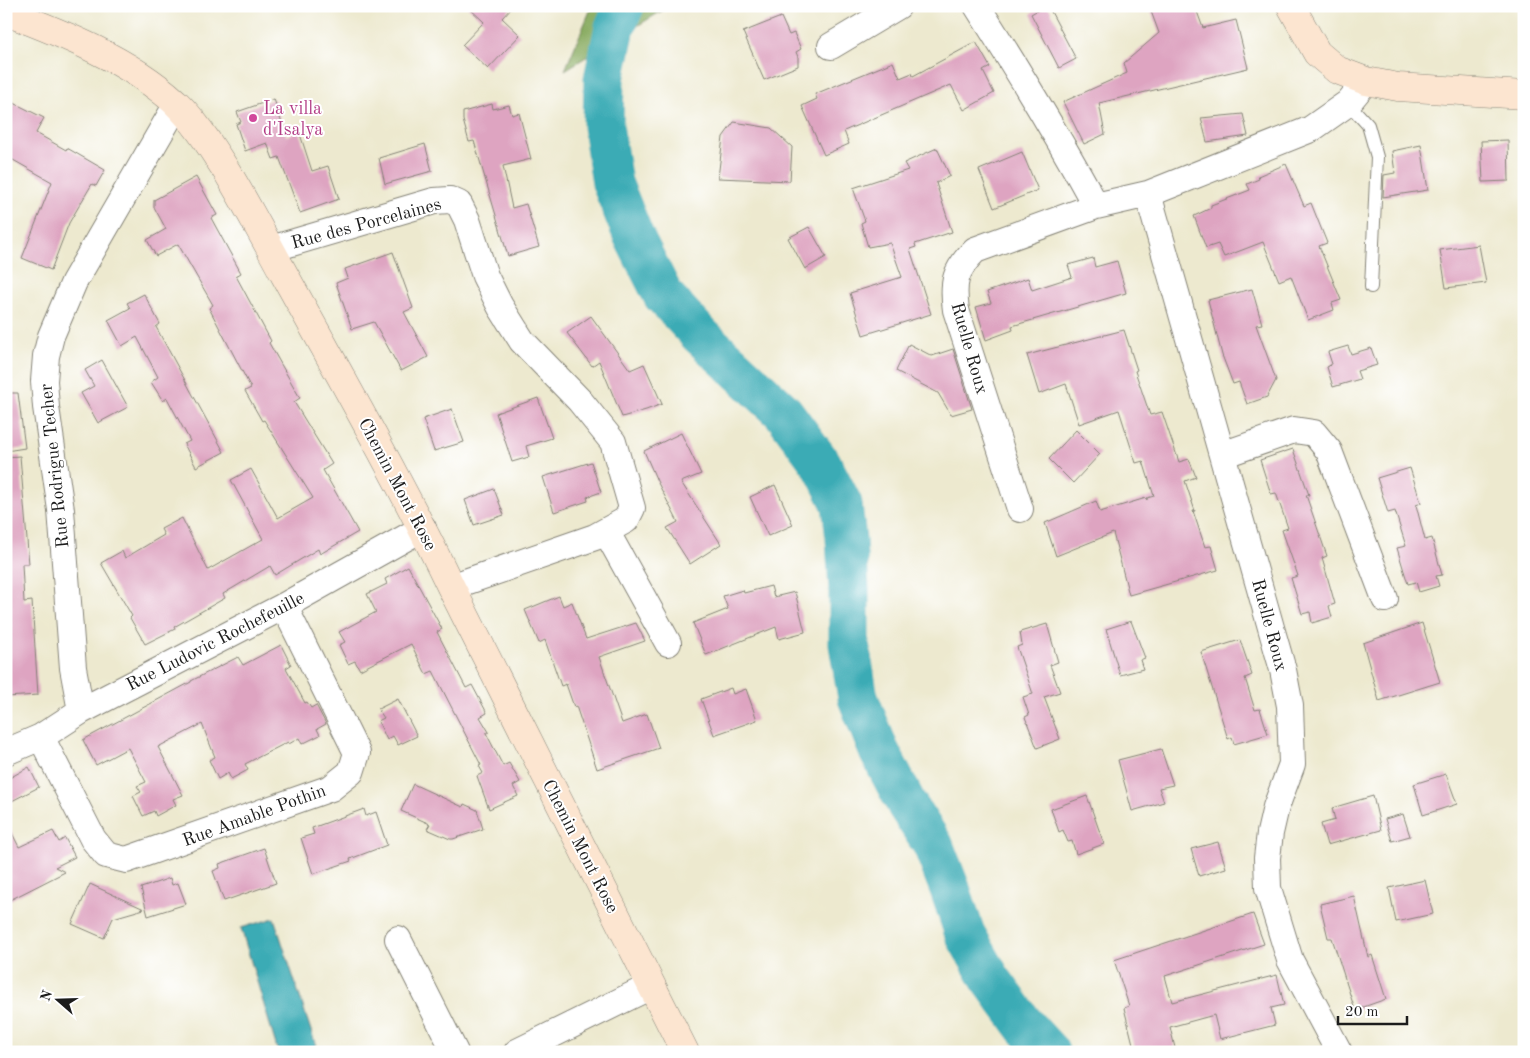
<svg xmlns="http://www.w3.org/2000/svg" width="1530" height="1058" font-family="'Old Standard TT',serif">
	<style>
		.forest { fill: #87aa5e; stroke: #52633d }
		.water { fill: #3aabb5; stroke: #2b6468 }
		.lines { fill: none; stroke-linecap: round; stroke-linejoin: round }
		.river { stroke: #3aabb5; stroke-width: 41 }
		.building { fill: #dea4c1 }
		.lane-casing { stroke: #848276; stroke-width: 14 }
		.street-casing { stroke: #848276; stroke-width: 28 }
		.secondary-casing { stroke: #848276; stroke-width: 29 }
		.lane { stroke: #fff; stroke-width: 12 }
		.street { stroke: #fff; stroke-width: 26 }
		.secondary { stroke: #fce5d0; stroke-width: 28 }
		.hotel-dot { fill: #d1479c; stroke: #fff; stroke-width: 2 }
		.labels { text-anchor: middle; stroke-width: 4; stroke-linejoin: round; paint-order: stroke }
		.hotel-label { font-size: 18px; fill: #b23c85; stroke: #fff; text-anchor: start }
		.street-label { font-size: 18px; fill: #1c1c1c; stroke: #fff }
	</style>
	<rect width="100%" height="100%" fill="#fff"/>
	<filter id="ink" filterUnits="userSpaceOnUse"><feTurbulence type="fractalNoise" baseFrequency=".02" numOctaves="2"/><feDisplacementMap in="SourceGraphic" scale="10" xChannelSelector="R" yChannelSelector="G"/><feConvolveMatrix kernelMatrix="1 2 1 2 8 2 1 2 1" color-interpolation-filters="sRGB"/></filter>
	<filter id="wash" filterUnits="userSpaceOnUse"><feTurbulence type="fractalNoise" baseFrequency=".0096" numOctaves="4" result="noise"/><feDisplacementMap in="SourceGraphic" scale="20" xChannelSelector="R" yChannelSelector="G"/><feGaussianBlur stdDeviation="1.12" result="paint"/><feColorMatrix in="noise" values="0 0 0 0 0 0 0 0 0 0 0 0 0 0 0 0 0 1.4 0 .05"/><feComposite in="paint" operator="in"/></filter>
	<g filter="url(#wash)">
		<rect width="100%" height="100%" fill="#ede9cf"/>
		<!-- forest -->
		<path class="forest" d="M 592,6 L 670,6 L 565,70 Z"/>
		<!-- water -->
		<path class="water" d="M 274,918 L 318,1052 L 278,1052 L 241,928 Z"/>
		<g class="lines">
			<!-- river -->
			<path class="river" d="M 624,6 L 615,27 L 604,79 L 603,126 L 612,183 L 634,237 L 663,295 L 700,335 L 783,412 L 822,465 L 842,504 L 846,539 L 849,590 L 849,644 L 858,698 L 879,751 L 907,805 L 933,845 L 950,889 L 965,934 L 990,978 L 1026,1027 L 1049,1052"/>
		</g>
		<g id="blocks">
			<!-- building -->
			<path class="building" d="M 467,6 L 513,6 L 502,18 L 520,35 L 488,69 L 462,45 L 484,22 Z
				M 1045,6 L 1048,6 L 1076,59 L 1059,68 L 1031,14 Z
				M 1149,6 L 1195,6 L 1203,28 L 1236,20 L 1248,68 L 1099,103 L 1105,134 L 1084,144 L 1063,102 L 1127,73 L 1124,63 L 1159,33 Z
				M 781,17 L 789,35 L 794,33 L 801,49 L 796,52 L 798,57 L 798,66 L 764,80 L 743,32 Z
				M 976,42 L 990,67 L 983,71 L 994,93 L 964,110 L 951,85 L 844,131 L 849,144 L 824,155 L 802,106 L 817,99 L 815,94 L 893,62 L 900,78 L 912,73 L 913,76 Z
				M 6,99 L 44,118 L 36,133 L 66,150 L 67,148 L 105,170 L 96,186 L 92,184 L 69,223 L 51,270 L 22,258 L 52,182 L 6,156 Z
				M 274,99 L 286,136 L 299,131 L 312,171 L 328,166 L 339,199 L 300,213 L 279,157 L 273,159 L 267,143 L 245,151 L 236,124 L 241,122 L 237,112 Z
				M 492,104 L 493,109 L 509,105 L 512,115 L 519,113 L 531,159 L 503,166 L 512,208 L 526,204 L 539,247 L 508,256 L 474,141 L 469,142 L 463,120 L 463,112 Z
				M 1243,114 L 1248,136 L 1207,142 L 1201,118 Z
				M 734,122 L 771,128 L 792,147 L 790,181 L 718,178 L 723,137 Z
				M 1508,140 L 1509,181 L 1483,182 L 1481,141 Z
				M 425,144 L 432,171 L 385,184 L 379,158 Z
				M 1421,145 L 1428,190 L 1383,197 L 1384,175 L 1395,173 L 1392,151 Z
				M 937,148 L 950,176 L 936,183 L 952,232 L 915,244 L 916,247 L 910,249 L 931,314 L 863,335 L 850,293 L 902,277 L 890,243 L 868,247 L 861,223 L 865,221 L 853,188 L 908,170 L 904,163 Z
				M 1022,152 L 1038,190 L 994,208 L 979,170 Z
				M 1286,164 L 1304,206 L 1311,203 L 1327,243 L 1319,246 L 1341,300 L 1332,303 L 1334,310 L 1308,320 L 1291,276 L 1279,281 L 1263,242 L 1224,257 L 1218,244 L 1206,248 L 1194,216 L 1211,208 L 1211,205 L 1250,190 L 1247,184 L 1259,179 L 1258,176 Z
				M 196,177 L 217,215 L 211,218 L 241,273 L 236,276 L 271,341 L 269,343 L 300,398 L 294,402 L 332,464 L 323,470 L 358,532 L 320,554 L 318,549 L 275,575 L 270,566 L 223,594 L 225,598 L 174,627 L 175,629 L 145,644 L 130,618 L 132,616 L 101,563 L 122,551 L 125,558 L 164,535 L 161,529 L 182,518 L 208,570 L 263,539 L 231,480 L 251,469 L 278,518 L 313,498 L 264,420 L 262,421 L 245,391 L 251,388 L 209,308 L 213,305 L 178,244 L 156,256 L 147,240 L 166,229 L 154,207 L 154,200 Z
				M 809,227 L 826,257 L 805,269 L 788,238 Z
				M 1479,245 L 1486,283 L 1446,288 L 1440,250 Z
				M 393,252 L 413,308 L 404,312 L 428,357 L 401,371 L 374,322 L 352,329 L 336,283 L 348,278 L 345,269 Z
				M 1093,258 L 1095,267 L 1117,261 L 1126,293 L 1012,326 L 1013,330 L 986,340 L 976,307 L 991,303 L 987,292 L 1028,278 L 1032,290 L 1072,277 L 1068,265 Z
				M 1252,289 L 1262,324 L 1256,325 L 1276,380 L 1267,397 L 1247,404 L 1239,382 L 1233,384 L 1222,355 L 1208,300 Z
				M 144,294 L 160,324 L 156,327 L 224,452 L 196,467 L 184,444 L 190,441 L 167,398 L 163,401 L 151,382 L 158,377 L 137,337 L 122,346 L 108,320 L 130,308 L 127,303 Z
				M 591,316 L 630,370 L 644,364 L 662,404 L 646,410 L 622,417 L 599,361 L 592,366 L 567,333 Z
				M 1124,330 L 1137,370 L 1135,371 L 1150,415 L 1162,412 L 1179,462 L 1189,459 L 1196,477 L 1185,481 L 1195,511 L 1193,511 L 1205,547 L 1211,546 L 1218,570 L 1129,595 L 1113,533 L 1056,556 L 1045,523 L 1096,501 L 1100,512 L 1146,498 L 1147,500 L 1147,498 L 1154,496 L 1143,461 L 1136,463 L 1119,410 L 1079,424 L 1066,384 L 1039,394 L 1027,355 Z
				M 909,344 L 932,356 L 953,349 L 972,409 L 951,415 L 938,393 L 896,371 Z
				M 1348,346 L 1351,354 L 1371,348 L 1377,365 L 1357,371 L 1360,379 L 1333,387 L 1327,367 L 1332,364 L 1328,352 Z
				M 102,360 L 128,407 L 98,423 L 81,393 L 94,386 L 85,370 Z
				M 6,393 L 18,393 L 25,448 L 6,451 Z
				M 538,398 L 552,438 L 526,446 L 529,457 L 512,462 L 496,413 Z
				M 452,409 L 464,442 L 434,451 L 423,419 Z
				M 1076,430 L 1100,454 L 1073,483 L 1049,459 Z
				M 681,433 L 701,474 L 681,482 L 721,544 L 690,564 L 667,528 L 678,522 L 657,481 L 644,451 Z
				M 1293,449 L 1309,495 L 1306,495 L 1327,556 L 1322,558 L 1335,604 L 1329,606 L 1332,617 L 1312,623 L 1310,612 L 1302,614 L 1291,578 L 1298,576 L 1282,530 L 1288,528 L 1276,493 L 1271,494 L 1260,460 Z
				M 20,456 L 29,564 L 22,564 L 24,602 L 32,601 L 38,695 L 6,697 L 6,457 Z
				M 591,462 L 601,492 L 587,497 L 588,501 L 554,512 L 543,477 Z
				M 1410,468 L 1421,503 L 1416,505 L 1425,540 L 1432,538 L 1442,575 L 1436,576 L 1439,586 L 1419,592 L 1416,582 L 1408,584 L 1397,548 L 1406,546 L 1395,511 L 1388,513 L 1377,478 Z
				M 775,485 L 793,525 L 768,536 L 750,497 Z
				M 494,489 L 504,515 L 474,525 L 465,500 Z
				M 408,566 L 442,629 L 437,632 L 466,688 L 472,685 L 487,713 L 480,717 L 489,732 L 486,733 L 503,766 L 509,763 L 520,782 L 513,786 L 518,796 L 489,809 L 477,776 L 483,773 L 479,766 L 481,765 L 433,671 L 426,674 L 411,644 L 360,670 L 355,661 L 348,664 L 339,645 L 345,642 L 339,632 L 376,612 L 367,594 L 387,584 L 385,579 Z
				M 771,586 L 774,597 L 795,592 L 805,632 L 779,639 L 776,627 L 706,655 L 693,623 L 728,609 L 723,596 L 743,590 L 744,593 Z
				M 559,596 L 563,606 L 572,602 L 586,639 L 636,623 L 645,641 L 599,657 L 622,723 L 647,714 L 659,748 L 597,769 L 576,706 L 574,707 L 566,684 L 561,686 L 545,640 L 539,643 L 525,610 Z
				M 1131,621 L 1145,658 L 1140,660 L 1143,669 L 1120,675 L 1106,629 Z
				M 1422,623 L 1440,682 L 1379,701 L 1363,643 Z
				M 1047,624 L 1058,662 L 1050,665 L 1060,692 L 1044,697 L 1060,739 L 1037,748 L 1025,717 L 1029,715 L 1023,697 L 1033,694 L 1017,647 L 1022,645 L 1020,632 Z
				M 1240,640 L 1252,675 L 1245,678 L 1255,710 L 1260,709 L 1268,734 L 1234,744 L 1232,737 L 1228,739 L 1201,652 Z
				M 281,645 L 291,665 L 286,668 L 305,703 L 307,702 L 311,708 L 316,705 L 326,724 L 317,729 L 320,735 L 302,744 L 299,738 L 289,744 L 288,742 L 245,764 L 248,770 L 231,779 L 228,773 L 218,779 L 209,760 L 215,757 L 202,724 L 158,747 L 183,795 L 173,799 L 176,805 L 156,816 L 154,811 L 143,816 L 133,796 L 141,792 L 137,786 L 146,782 L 128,748 L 96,765 L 83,740 L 191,682 L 191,681 L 238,657 L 243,665 Z
				M 731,688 L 733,694 L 746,689 L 757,720 L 714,735 L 701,699 Z
				M 398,699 L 417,736 L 398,745 L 393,736 L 387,740 L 378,721 L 384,718 L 378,709 Z
				M 1161,749 L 1173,785 L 1159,788 L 1164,802 L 1132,811 L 1118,760 Z
				M 29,767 L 39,787 L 6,804 L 6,780 Z
				M 1446,774 L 1457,804 L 1423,815 L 1414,784 Z
				M 413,784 L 463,807 L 464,804 L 477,810 L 483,829 L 453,839 L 450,839 L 427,829 L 430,824 L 401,811 Z
				M 1087,796 L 1104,844 L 1076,854 L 1072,841 L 1068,842 L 1063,830 L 1059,832 L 1051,809 Z
				M 1373,796 L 1381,830 L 1327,845 L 1321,824 L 1335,820 L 1332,808 Z
				M 364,809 L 366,816 L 376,812 L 387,845 L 350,859 L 351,861 L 313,874 L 301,838 L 314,834 L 312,828 Z
				M 1403,814 L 1410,836 L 1392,841 L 1385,819 Z
				M 6,821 L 19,847 L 53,831 L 59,842 L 65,838 L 75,857 L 55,867 L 65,872 L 6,902 Z
				M 1218,842 L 1226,868 L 1199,876 L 1191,849 Z
				M 264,848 L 276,883 L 224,901 L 213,871 L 220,868 L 219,864 Z
				M 170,878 L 172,885 L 178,883 L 186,904 L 148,916 L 141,888 Z
				M 1425,880 L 1433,914 L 1396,922 L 1389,888 Z
				M 90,884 L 144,909 L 113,918 L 104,938 L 72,924 Z
				M 1354,896 L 1368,957 L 1372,955 L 1386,999 L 1355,1010 L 1332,938 L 1328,938 L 1320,904 Z
				M 1253,914 L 1264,944 L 1165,976 L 1172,1002 L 1277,975 L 1284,1005 L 1271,1008 L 1275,1025 L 1220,1039 L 1214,1015 L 1170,1027 L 1176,1052 L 1135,1052 L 1124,1008 L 1129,1006 L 1114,960 Z"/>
		</g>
	</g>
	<g filter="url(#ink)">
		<use href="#blocks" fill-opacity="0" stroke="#848276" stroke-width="1"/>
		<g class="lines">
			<!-- lane casing -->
			<g class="lane-casing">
				<path id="lane" d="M 1348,103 L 1368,125 L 1377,157 L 1371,287"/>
			</g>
			<!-- street casing -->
			<g class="street-casing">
				<path id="street" d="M 977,6 C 1019,72 1059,138 1096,206
					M 831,46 L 898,6
					M 1148,194 L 1283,670 L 1290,706 L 1292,764 L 1276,807 L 1270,833 L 1267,858 L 1268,888 L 1290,960 L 1339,1052
					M 271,249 L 434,201 L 450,200 L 459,204 L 467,220 L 485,276 L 500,306 L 522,341 L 580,401 L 613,442 L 632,508 L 626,520 L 595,537 L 451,587
					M 1222,455 L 1294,430 L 1314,433 L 1329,451 L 1385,599
					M 1020,509 L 956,310 C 952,282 955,270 975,250 L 1096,206 L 1148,194 L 1311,129 L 1348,103 L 1366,81
					M 606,531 L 668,643
					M 81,711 L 73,668 L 61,510 L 46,407 L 44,381 L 46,356 L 51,336 L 74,282 L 177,104
					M 41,737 L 93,839 L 106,855 L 126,860 L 331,788 L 351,772 L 357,753 L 284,606
					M 6,752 L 41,737 L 81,711 L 284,606 L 423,528
					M 398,939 L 455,1052
					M 517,1052 L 651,986"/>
			</g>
			<!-- secondary casing -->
			<g class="secondary-casing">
				<path id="secondary" d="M 1291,6 L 1317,53 L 1337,70 L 1366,81 L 1398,87 L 1524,95
					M 6,12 C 64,34 129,60 175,102 C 197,123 213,150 229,175 C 248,207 266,241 284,274 C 341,377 400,481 451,587 L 685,1052"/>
			</g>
			<!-- lane -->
			<use href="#lane" class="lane"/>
			<!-- street -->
			<use href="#street" class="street"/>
			<!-- secondary -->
			<use href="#secondary" class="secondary"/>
		</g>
	</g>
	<!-- markers -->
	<circle class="hotel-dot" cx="253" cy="118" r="5"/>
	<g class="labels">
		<!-- hotel labels -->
		<g class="hotel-label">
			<text x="263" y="114">La villa<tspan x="263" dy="21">d'Isalya</tspan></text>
		</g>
		<!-- street labels -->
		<g class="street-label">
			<text transform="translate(366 223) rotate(-15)" y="6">Rue des Porcelaines</text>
			<text transform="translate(970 348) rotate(74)" y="6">Ruelle Roux</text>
			<text transform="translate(54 466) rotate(-96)" y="6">Rue Rodrigue Techer</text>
			<text transform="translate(398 484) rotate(62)" y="6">Chemin Mont Rose</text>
			<text transform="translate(1270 625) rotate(75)" y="6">Ruelle Roux</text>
			<text transform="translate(215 641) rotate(-27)" y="6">Rue Ludovic Rochefeuille</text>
			<text transform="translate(254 815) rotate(-20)" y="6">Rue Amable Pothin</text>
			<text transform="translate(581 846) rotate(63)" y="6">Chemin Mont Rose</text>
		</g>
	</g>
	<!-- margin -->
	<rect width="1530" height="1058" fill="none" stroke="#fff" stroke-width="25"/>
	<!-- north arrow -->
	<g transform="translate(58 1000) rotate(290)" stroke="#ffffff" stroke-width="4" paint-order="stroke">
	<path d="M0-4L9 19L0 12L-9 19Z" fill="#1c1c1c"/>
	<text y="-8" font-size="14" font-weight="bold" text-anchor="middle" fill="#1c1c1c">N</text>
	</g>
	<!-- scale -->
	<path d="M1338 1016v8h69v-8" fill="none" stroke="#1c1c1c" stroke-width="2.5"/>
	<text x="1345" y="1016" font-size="15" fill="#1c1c1c" stroke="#ffffff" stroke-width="4" paint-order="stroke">20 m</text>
</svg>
